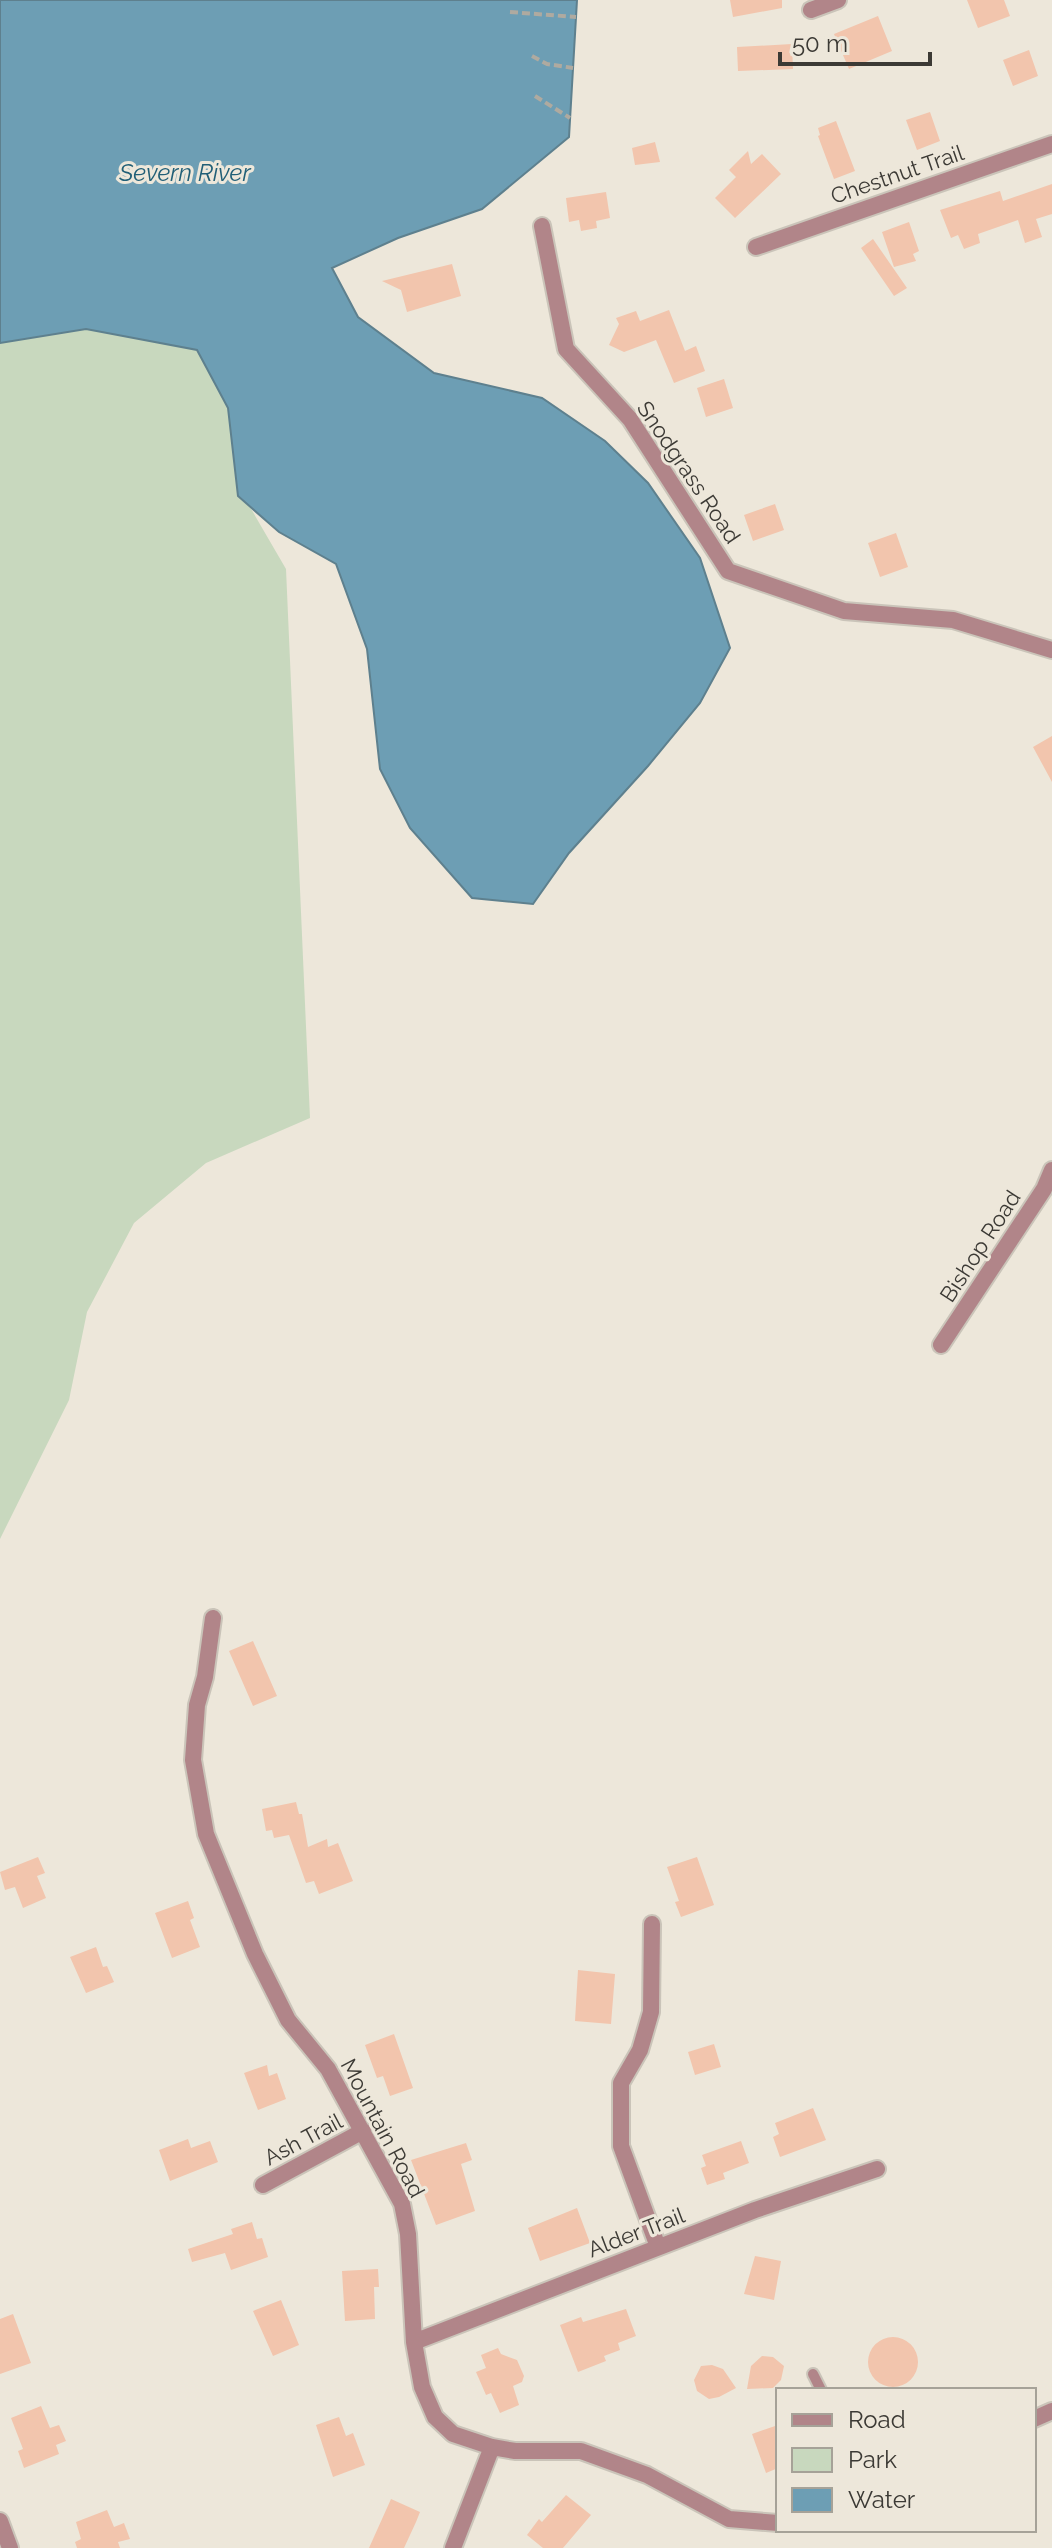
<svg xmlns="http://www.w3.org/2000/svg" width="1052" height="2548" font-family="Raleway,sans-serif">
	<style>
		.green { fill: #c8d8be }
		.water { fill: #6d9eb4; stroke: #5e808e; stroke-width: 2 }
		.building { fill: #f2c5ad }
		.lines { fill: none; stroke-linecap: round; stroke-linejoin: round }
		.service-casing { stroke: #cac4b9; stroke-width: 14 }
		.minor-casing { stroke: #cac4b9; stroke-width: 20 }
		.path { stroke: #afaaa0; stroke-width: 4; stroke-dasharray: 8 4; stroke-linecap: butt }
		.service { stroke: #b18589; stroke-width: 10 }
		.minor { stroke: #b18589; stroke-width: 16 }
		.labels { text-anchor: middle; stroke-width: 6; stroke-linejoin: round; paint-order: stroke }
		.street-label { font-size: 22px; fill: #3c3a35; stroke: #ede7da }
		.water-label { font-size: 24px; font-style: italic; fill: #215f77; stroke: #ede7da }
	</style>
	<rect width="100%" height="100%" fill="#ede7da"/>
	<!-- green -->
	<path class="green" d="M 86,329 L 197,350 L 228,408 L 238,496 L 250,507 L 286,569 L 310,1118 L 206,1163 L 134,1223 L 87,1312 L 69,1400 L 0,1539 L 0,343 Z"/>
	<!-- water -->
	<path class="water" d="M 0,0 L 577,0 L 569,137 L 482,209 L 398,238 L 332,268 L 358,317 L 434,373 L 542,398 L 605,441 L 648,483 L 700,558 L 730,648 L 700,703 L 648,766 L 569,853 L 533,904 L 472,898 L 410,828 L 380,769 L 367,649 L 336,564 L 279,532 L 238,496 L 228,408 L 197,350 L 86,329 L 0,343 Z"/>
	<!-- building -->
	<path class="building" d="M 730,0 L 782,0 L 782,8 L 733,17 Z
		M 967,0 L 1004,0 L 1010,16 L 978,28 Z
		M 878,16 L 892,51 L 849,69 L 834,34 Z
		M 792,44 L 793,69 L 738,71 L 737,47 Z
		M 1029,50 L 1038,76 L 1013,86 L 1003,60 Z
		M 930,112 L 940,141 L 917,150 L 906,120 Z
		M 836,121 L 855,171 L 834,179 L 818,136 L 820,135 L 818,128 Z
		M 655,142 L 660,162 L 635,165 L 632,148 Z
		M 748,151 L 751,164 L 762,154 L 781,174 L 735,218 L 715,198 L 736,177 L 729,170 Z
		M 1052,184 L 1052,214 L 1036,219 L 1042,237 L 1025,243 L 1018,220 L 978,234 L 980,243 L 964,249 L 958,235 L 951,238 L 940,210 L 1000,191 L 1003,201 Z
		M 606,192 L 610,218 L 596,221 L 597,228 L 581,231 L 579,220 L 569,222 L 566,198 Z
		M 909,222 L 919,251 L 913,254 L 916,261 L 894,267 L 882,232 Z
		M 873,239 L 907,288 L 894,296 L 861,248 Z
		M 452,264 L 461,296 L 407,312 L 401,290 L 382,281 Z
		M 669,310 L 685,351 L 696,346 L 705,371 L 674,383 L 656,340 L 624,352 L 609,345 L 619,324 L 616,318 L 636,311 L 640,321 Z
		M 724,379 L 733,408 L 706,417 L 697,388 Z
		M 775,504 L 784,530 L 753,541 L 744,515 Z
		M 896,533 L 908,567 L 880,577 L 868,543 Z
		M 1052,736 L 1052,782 L 1033,747 Z
		M 253,1641 L 277,1696 L 253,1706 L 229,1651 Z
		M 296,1802 L 299,1814 L 302,1814 L 308,1847 L 327,1839 L 328,1847 L 338,1843 L 353,1881 L 319,1894 L 314,1881 L 306,1883 L 289,1835 L 274,1838 L 272,1830 L 266,1831 L 262,1809 Z
		M 38,1857 L 45,1873 L 37,1876 L 46,1898 L 23,1908 L 15,1887 L 5,1890 L 0,1872 Z
		M 697,1857 L 714,1905 L 681,1917 L 675,1902 L 679,1901 L 667,1867 Z
		M 188,1901 L 194,1918 L 190,1920 L 200,1947 L 172,1958 L 155,1913 Z
		M 96,1947 L 103,1967 L 107,1966 L 114,1982 L 86,1993 L 70,1957 Z
		M 578,1970 L 615,1974 L 611,2024 L 575,2021 Z
		M 394,2034 L 413,2088 L 390,2096 L 383,2076 L 377,2078 L 365,2045 Z
		M 714,2044 L 721,2067 L 695,2075 L 688,2052 Z
		M 267,2065 L 269,2076 L 277,2073 L 286,2099 L 258,2110 L 244,2073 Z
		M 813,2108 L 826,2140 L 780,2157 L 773,2137 L 779,2134 L 775,2123 Z
		M 188,2139 L 191,2148 L 210,2141 L 218,2162 L 170,2181 L 159,2150 Z
		M 741,2141 L 749,2163 L 723,2173 L 725,2179 L 707,2185 L 701,2168 L 706,2166 L 702,2155 Z
		M 466,2143 L 472,2160 L 461,2164 L 475,2211 L 436,2225 L 411,2160 Z
		M 577,2208 L 590,2243 L 540,2261 L 528,2228 Z
		M 252,2222 L 257,2239 L 262,2238 L 268,2257 L 231,2270 L 225,2253 L 192,2262 L 188,2249 L 233,2234 L 231,2229 Z
		M 755,2256 L 781,2261 L 774,2300 L 744,2294 Z
		M 378,2269 L 379,2287 L 374,2287 L 375,2319 L 345,2321 L 342,2271 Z
		M 281,2300 L 299,2345 L 273,2356 L 253,2311 Z
		M 626,2309 L 636,2336 L 618,2343 L 620,2350 L 604,2356 L 606,2361 L 578,2372 L 560,2325 L 581,2317 L 583,2322 Z
		M 13,2314 L 31,2363 L 0,2374 L 0,2319 Z
		M868 2362a25 25 0 1 1 50 0a25 25 0 1 1-50 0Z
		M 498,2348 L 501,2354 L 517,2360 L 524,2376 L 522,2382 L 513,2386 L 519,2405 L 500,2413 L 491,2393 L 486,2395 L 476,2372 L 486,2368 L 481,2355 Z
		M 762,2356 L 773,2357 L 784,2366 L 781,2380 L 773,2388 L 747,2389 L 751,2366 Z
		M 712,2365 L 723,2369 L 736,2388 L 719,2397 L 709,2399 L 697,2391 L 694,2380 L 701,2366 Z
		M 41,2406 L 50,2428 L 59,2425 L 66,2441 L 56,2445 L 59,2454 L 24,2468 L 18,2451 L 23,2449 L 11,2418 Z
		M 339,2417 L 346,2436 L 353,2433 L 365,2465 L 333,2477 L 316,2425 Z
		M 778,2425 L 778,2468 L 766,2473 L 752,2434 Z
		M 566,2495 L 591,2515 L 563,2548 L 543,2548 L 527,2535 L 539,2519 L 542,2522 Z
		M 391,2499 L 420,2512 L 416,2522 L 404,2548 L 369,2548 Z
		M 107,2510 L 114,2527 L 124,2523 L 130,2539 L 118,2542 L 120,2548 L 77,2548 L 75,2542 L 81,2539 L 76,2522 Z"/>
	<g class="lines">
		<!-- service casing -->
		<g class="service-casing">
			<path id="service" d="M 813,2374 L 821,2390"/>
		</g>
		<!-- minor casing -->
		<g class="minor-casing">
			<path id="minor" d="M 811,10 L 838,0
				M 542,226 L 566,349 L 630,419 L 728,571 L 844,611 L 953,620 L 1052,650
				M 756,247 L 1052,144
				M 941,1345 L 1044,1189 L 1052,1170
				M 213,1618 L 205,1677 L 197,1705 L 193,1760 L 206,1834 L 255,1954 L 288,2020 L 328,2069 L 402,2204 L 408,2234 L 414,2342 L 422,2387 L 435,2417 L 453,2434 L 492,2447 L 515,2451 L 581,2451 L 647,2475 L 729,2519 L 778,2523
				M 652,1924 L 651,2012 L 640,2050 L 621,2083 L 621,2146 L 658,2247
				M 263,2185 L 363,2131
				M 414,2342 L 755,2210 L 877,2169
				M 1034,2419 L 1052,2411
				M 0,2521 L 10,2548
				M 453,2548 L 492,2447"/>
		</g>
		<!-- path -->
		<path class="path" d="M 510,12 L 576,17
			M 532,56 L 547,64 L 573,68
			M 535,96 L 570,118"/>
		<!-- service -->
		<use href="#service" class="service"/>
		<!-- minor -->
		<use href="#minor" class="minor"/>
	</g>
	<g class="labels">
		<!-- street labels -->
		<g class="street-label">
			<text transform="translate(897 174) rotate(-19)" y="8">Chestnut Trail</text>
			<text transform="translate(689 472) rotate(56)" y="8">Snodgrass Road</text>
			<text transform="translate(980 1246) rotate(-57)" y="8">Bishop Road</text>
			<text transform="translate(383 2128) rotate(62)" y="8">Mountain Road</text>
			<text transform="translate(303 2139) rotate(-28)" y="8">Ash Trail</text>
			<text transform="translate(636 2232) rotate(-21)" y="8">Alder Trail</text>
		</g>
		<!-- water labels -->
		<g class="water-label">
			<text x="185" y="181">Severn River</text>
		</g>
	</g>
	<!-- legend -->
	<rect x="776" y="2388" width="260" height="144" fill="#ede7da" stroke="#a6a298" stroke-width="2"/>
	<rect x="792" y="2414" width="40" height="12" fill="#b18589" stroke="#a6a298" stroke-width="2"/>
	<text x="848" y="2428" font-size="24" fill="#3c3a35">Road</text>
	<rect x="792" y="2448" width="40" height="24" fill="#c8d8be" stroke="#a6a298" stroke-width="2"/>
	<text x="848" y="2468" font-size="24" fill="#3c3a35">Park</text>
	<rect x="792" y="2488" width="40" height="24" fill="#6d9eb4" stroke="#a6a298" stroke-width="2"/>
	<text x="848" y="2508" font-size="24" fill="#3c3a35">Water</text>
	<!-- scale -->
	<path d="M780 52v12h150v-12" fill="none" stroke="#3c3a35" stroke-width="4"/>
	<text x="792" y="52" font-size="24" fill="#3c3a35" stroke="#ede7da" stroke-width="6" paint-order="stroke">50 m</text>
</svg>
